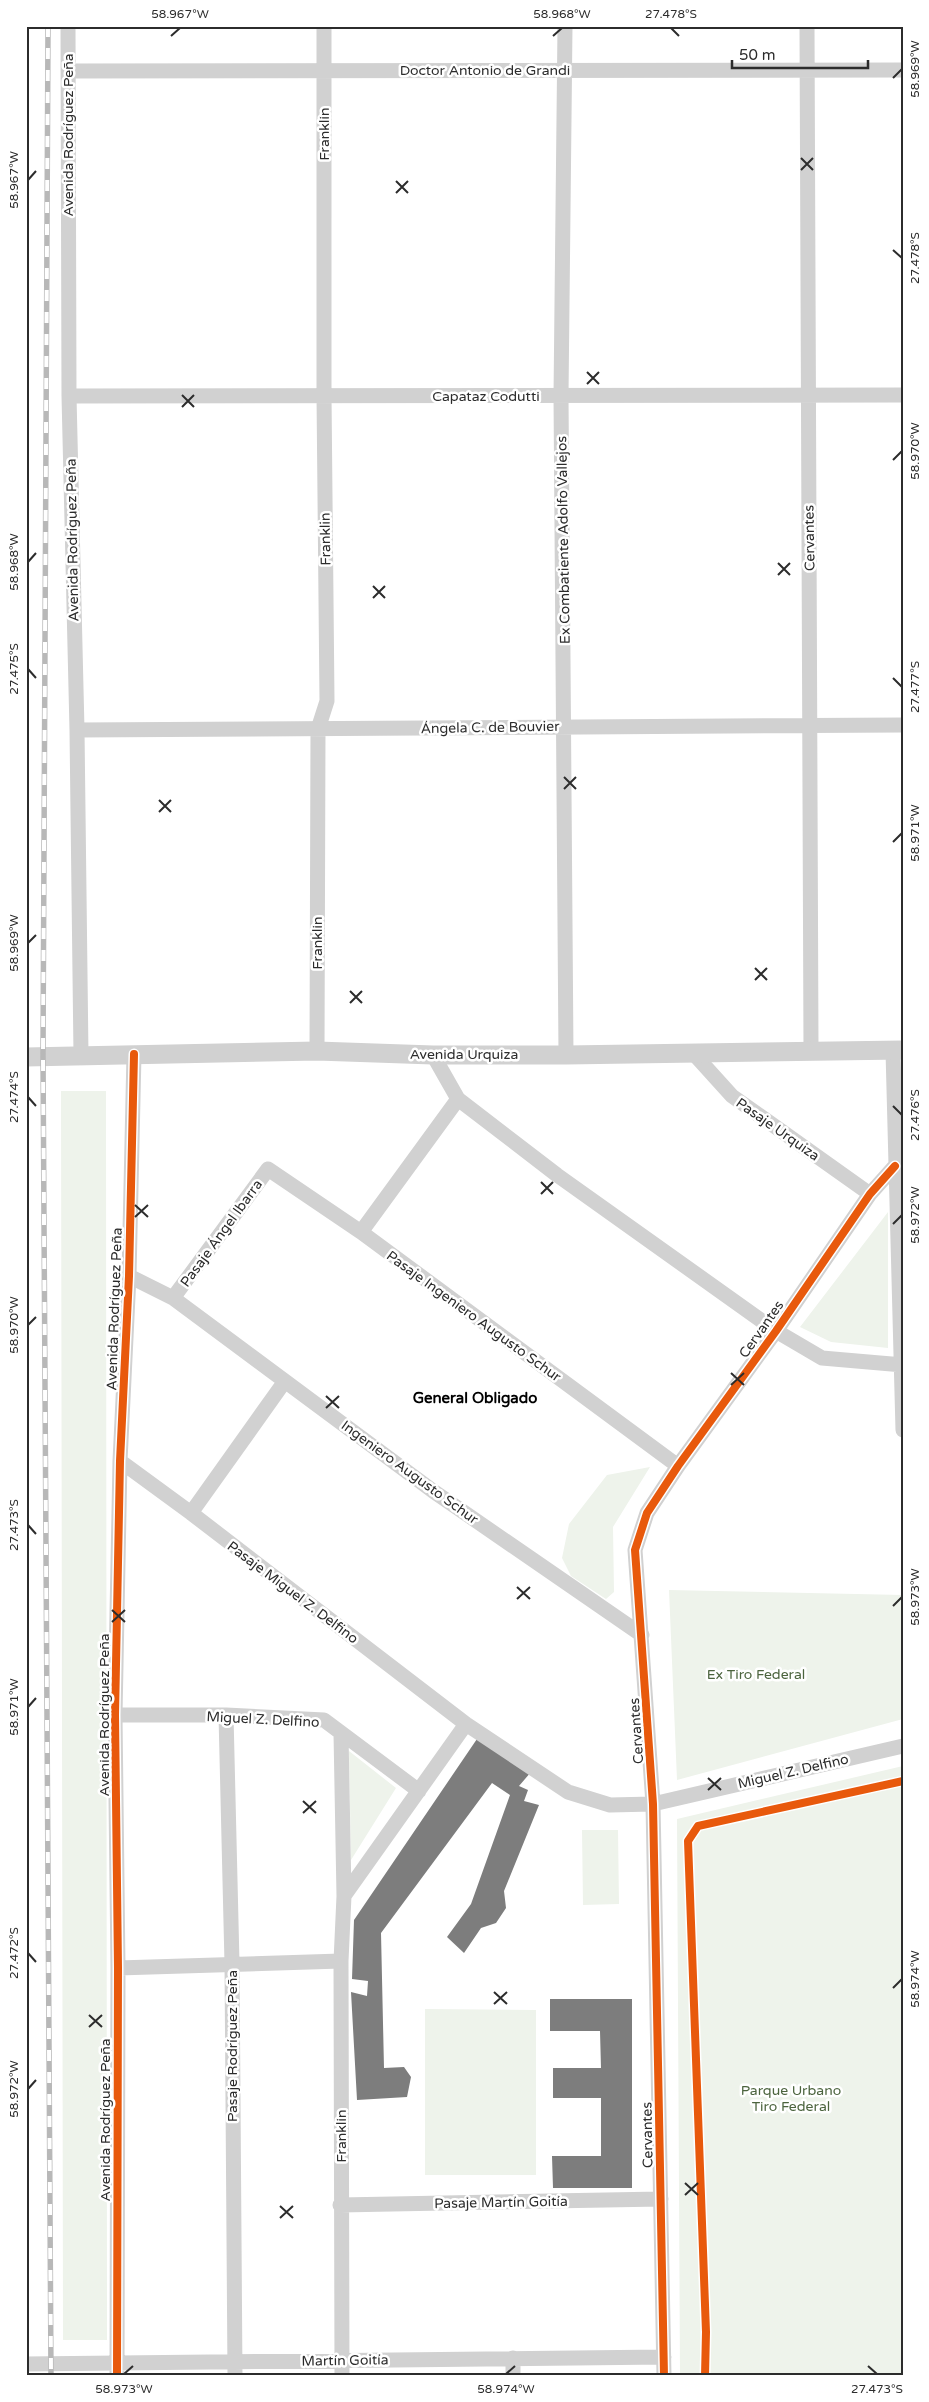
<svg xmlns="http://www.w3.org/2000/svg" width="929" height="2402" font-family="'Varela Round',sans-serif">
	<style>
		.green { fill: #eef3eb }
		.building { fill: #7d7d7d }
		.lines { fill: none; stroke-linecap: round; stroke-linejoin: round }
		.minor { stroke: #d1d1d1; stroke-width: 15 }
		.tertiary { stroke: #d1d1d1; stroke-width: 19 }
		.rail-casing { stroke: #b8b8b8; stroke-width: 5.5 }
		.rail { stroke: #fff; stroke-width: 4; stroke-dasharray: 11; stroke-linecap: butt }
		.cycleway-casing { stroke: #fff; stroke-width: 11 }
		.cycleway { stroke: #e8590c; stroke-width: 8 }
		.ticks { fill: none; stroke: #2c2c2c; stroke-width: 2 }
		.labels { text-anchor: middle; stroke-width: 5; stroke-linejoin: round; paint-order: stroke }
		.street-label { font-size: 14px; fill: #2c2c2c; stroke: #fff }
		.park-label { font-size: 14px; fill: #4c643e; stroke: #fff }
		.neighbourhood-label { font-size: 15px; font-weight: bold; fill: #000; stroke: #fff }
		.neatline { fill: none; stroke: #2c2c2c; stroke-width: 2 }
		.ticks-label { font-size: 12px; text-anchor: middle; fill: #2c2c2c }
	</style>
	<rect width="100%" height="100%" fill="#fff"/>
	<!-- green -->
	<path class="green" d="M 61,1091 L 106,1091 L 107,2340 L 63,2340 Z
		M 888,1212 L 888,1348 L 831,1342 L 800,1327 Z
		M 650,1467 L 613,1527 L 614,1592 L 606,1599 L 571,1576 L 562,1558 L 569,1524 L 607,1475 Z
		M 669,1590 L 903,1595 L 903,1719 L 677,1780 Z
		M 349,1751 L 396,1788 L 351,1860 Z
		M 903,1766 L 903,2376 L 680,2376 L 677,1819 Z
		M 582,1830 L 618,1830 L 619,1904 L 583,1905 Z
		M 425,2009 L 536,2010 L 536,2175 L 425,2175 Z"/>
	<!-- building -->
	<path class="building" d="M 479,1736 L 531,1772 L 519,1786 L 528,1790 L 524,1801 L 539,1805 L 504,1891 L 506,1908 L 496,1923 L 481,1928 L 464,1953 L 447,1937 L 471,1904 L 510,1795 L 492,1783 L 381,1933 L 384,2068 L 404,2067 L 411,2077 L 407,2097 L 357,2100 L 351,1992 L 367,1996 L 368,1981 L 352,1979 L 354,1920 Z
		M 550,1999 L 632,1999 L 632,2188 L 553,2188 L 552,2156 L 601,2156 L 601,2098 L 553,2098 L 553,2068 L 601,2068 L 600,2031 L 550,2031 Z"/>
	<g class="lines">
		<!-- minor -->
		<path class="minor" d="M 68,26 L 69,396 L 77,730 L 81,1055
			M 565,26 L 561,396 L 566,1055
			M 807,26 L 811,1050
			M 68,71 L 903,70
			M 69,396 L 903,395
			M 77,730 L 903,725
			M 317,1051 L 318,729 L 327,701 L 324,395 L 324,26
			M 893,1051 L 903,1430
			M 694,1054 L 732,1096 L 870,1194
			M 433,1055 L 458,1099 L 557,1175 L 776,1331 L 822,1358 L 903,1365
			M 361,1232 L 458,1099
			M 129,1276 L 173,1298 L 433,1491 L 642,1635
			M 173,1298 L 268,1169 L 361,1232 L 678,1466
			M 120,1461 L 191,1513 L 466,1724 L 568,1792 L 610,1805 L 653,1804 L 903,1746
			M 191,1513 L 285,1381
			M 115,1715 L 226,1715 L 324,1720 L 419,1791
			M 226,1715 L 232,1963 L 235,2376
			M 341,1733 L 344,1896 L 341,1961 L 342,2376
			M 344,1896 L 466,1724
			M 118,1968 L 341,1961
			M 340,2205 L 661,2199
			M 26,2364 L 664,2357
			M 117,2376 L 118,1968 L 115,1715 L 120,1461 L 129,1276 L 134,1054
			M 513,2376 L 513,2358
			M 664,2376 L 653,1804 L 635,1550 L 647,1513 L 678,1466 L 776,1331 L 870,1194 L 895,1166"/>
		<!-- tertiary -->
		<path class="tertiary" d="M 26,1057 L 317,1051 L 433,1055 L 566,1055 L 903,1050"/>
		<!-- rail casing -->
		<g class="rail-casing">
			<path id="rail" d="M 48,26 L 43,1055 L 51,2376"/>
		</g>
		<!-- rail -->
		<use href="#rail" class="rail"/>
		<!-- cycleway casing -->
		<g class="cycleway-casing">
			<path id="cycleway" d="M 117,2376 L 118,1968 L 115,1715 L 120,1461 L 129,1276 L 134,1054
				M 664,2376 L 653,1804 L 635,1550 L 647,1513 L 678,1466 L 776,1331 L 870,1194 L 895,1166
				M 705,2376 L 706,2332 L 688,1841 L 698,1826 L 903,1781"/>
		</g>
		<!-- cycleway -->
		<use href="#cycleway" class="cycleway"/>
	</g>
	<!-- ticks -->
	<path class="ticks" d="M 671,28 L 679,36M 171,36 L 180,28M 553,36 L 562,28M 893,78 L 902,69M 801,158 L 813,170M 801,170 L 813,158M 28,180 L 36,171M 396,181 L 408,193M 396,193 L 408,181M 893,250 L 902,258M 587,372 L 599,384M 587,384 L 599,372M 182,395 L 194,407M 182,407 L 194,395M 893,460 L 902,451M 28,562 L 36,553M 778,563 L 790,575M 778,575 L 790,563M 373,586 L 385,598M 373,598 L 385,586M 28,669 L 36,678M 893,678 L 902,687M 564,777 L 576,789M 564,789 L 576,777M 159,800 L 171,812M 159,812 L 171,800M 893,842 L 902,833M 28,943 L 36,935M 755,968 L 767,980M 755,980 L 767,968M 350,991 L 362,1003M 350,1003 L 362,991M 28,1097 L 36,1106M 893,1106 L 902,1115M 541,1182 L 553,1194M 541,1194 L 553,1182M 135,1205 L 148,1217M 135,1217 L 148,1205M 893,1224 L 902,1215M 28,1325 L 36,1317M 731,1373 L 744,1385M 731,1385 L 744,1373M 326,1396 L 339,1408M 326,1408 L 339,1396M 28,1525 L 36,1534M 517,1587 L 530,1599M 517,1599 L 530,1587M 893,1606 L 902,1597M 112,1610 L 125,1622M 112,1622 L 125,1610M 28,1707 L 36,1698M 708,1778 L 721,1790M 708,1790 L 721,1778M 303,1801 L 316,1813M 303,1813 L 316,1801M 28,1953 L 36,1962M 893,1988 L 902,1979M 494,1992 L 507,2004M 494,2004 L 507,1992M 89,2015 L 102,2027M 89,2027 L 102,2015M 28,2089 L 36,2080M 685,2183 L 698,2195M 685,2195 L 698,2183M 280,2206 L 293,2218M 280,2218 L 293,2206M 868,2366 L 877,2374M 124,2374 L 133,2366M 506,2374 L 515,2366"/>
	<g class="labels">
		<!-- street labels -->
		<g class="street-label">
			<text x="485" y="75">Doctor Antonio de Grandi</text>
			<text transform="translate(324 134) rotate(-90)" y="5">Franklin</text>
			<text transform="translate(68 135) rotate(-90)" y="5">Avenida Rodríguez Peña</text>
			<text x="486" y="401">Capataz Codutti</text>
			<text transform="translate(809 538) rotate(-91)" y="5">Cervantes</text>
			<text transform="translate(325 539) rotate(-91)" y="5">Franklin</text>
			<text transform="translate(72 540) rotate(-91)" y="5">Avenida Rodríguez Peña</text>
			<text transform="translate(563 540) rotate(-91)" y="5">Ex Combatiente Adolfo Vallejos</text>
			<text transform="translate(490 727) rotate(-1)" y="5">Ángela C. de Bouvier</text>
			<text transform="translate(317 943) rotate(-90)" y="5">Franklin</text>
			<text x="464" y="1059">Avenida Urquiza</text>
			<text transform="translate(778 1129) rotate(35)" y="5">Pasaje Urquiza</text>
			<text transform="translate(221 1233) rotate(-54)" y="5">Pasaje Ángel Ibarra</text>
			<text transform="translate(114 1309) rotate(-88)" y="5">Avenida Rodríguez Peña</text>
			<text transform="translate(474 1316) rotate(36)" y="5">Pasaje Ingeniero Augusto Schur</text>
			<text transform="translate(761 1329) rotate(-55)" y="5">Cervantes</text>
			<text transform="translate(410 1472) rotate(36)" y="5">Ingeniero Augusto Schur</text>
			<text transform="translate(293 1592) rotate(37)" y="5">Pasaje Miguel Z. Delfino</text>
			<text transform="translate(104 1715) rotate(-90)" y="5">Avenida Rodríguez Peña</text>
			<text transform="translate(263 1719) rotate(3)" y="5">Miguel Z. Delfino</text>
			<text transform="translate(636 1731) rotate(-94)" y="5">Cervantes</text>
			<text transform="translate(793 1771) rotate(-13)" y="5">Miguel Z. Delfino</text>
			<text transform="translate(232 2046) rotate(-90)" y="5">Pasaje Rodríguez Peña</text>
			<text transform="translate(105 2120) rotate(-90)" y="5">Avenida Rodríguez Peña</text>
			<text transform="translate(647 2135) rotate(-91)" y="5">Cervantes</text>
			<text transform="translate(341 2136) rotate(-90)" y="5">Franklin</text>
			<text transform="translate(501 2202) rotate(-1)" y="5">Pasaje Martín Goitía</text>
			<text transform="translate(345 2360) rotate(-1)" y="5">Martín Goitía</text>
		</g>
		<!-- park labels -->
		<g class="park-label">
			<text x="756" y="1679">Ex Tiro Federal</text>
			<text x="791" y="2095">Parque Urbano<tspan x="791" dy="16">Tiro Federal</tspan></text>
		</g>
		<!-- neighbourhood labels -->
		<g class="neighbourhood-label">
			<text x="475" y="1403">General Obligado</text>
		</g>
	</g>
	<!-- border -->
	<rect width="929" height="2402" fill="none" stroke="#ffffff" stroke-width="55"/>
	<!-- scale -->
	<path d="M732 60v8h136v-8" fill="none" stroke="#2c2c2c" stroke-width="2.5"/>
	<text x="739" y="60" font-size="15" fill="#2c2c2c" stroke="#ffffff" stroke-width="4" paint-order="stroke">50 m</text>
	<rect x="28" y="28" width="874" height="2346" class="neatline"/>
	<g class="ticks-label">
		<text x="180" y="18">58.967°W</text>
		<text x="562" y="18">58.968°W</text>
		<text x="671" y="18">27.478°S</text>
		<text transform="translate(915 69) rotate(-90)" y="4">58.969°W</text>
		<text transform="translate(14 180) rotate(-90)" y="4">58.967°W</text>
		<text transform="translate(915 258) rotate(-90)" y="4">27.478°S</text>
		<text transform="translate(915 451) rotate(-90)" y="4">58.970°W</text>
		<text transform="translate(14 562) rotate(-90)" y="4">58.968°W</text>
		<text transform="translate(14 669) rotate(-90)" y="4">27.475°S</text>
		<text transform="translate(915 687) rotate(-90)" y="4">27.477°S</text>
		<text transform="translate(915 833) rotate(-90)" y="4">58.971°W</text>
		<text transform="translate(14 943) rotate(-90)" y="4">58.969°W</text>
		<text transform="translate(14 1097) rotate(-90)" y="4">27.474°S</text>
		<text transform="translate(915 1115) rotate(-90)" y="4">27.476°S</text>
		<text transform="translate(915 1215) rotate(-90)" y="4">58.972°W</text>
		<text transform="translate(14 1325) rotate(-90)" y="4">58.970°W</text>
		<text transform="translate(14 1525) rotate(-90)" y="4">27.473°S</text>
		<text transform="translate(915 1597) rotate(-90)" y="4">58.973°W</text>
		<text transform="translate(14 1707) rotate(-90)" y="4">58.971°W</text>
		<text transform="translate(14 1953) rotate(-90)" y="4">27.472°S</text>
		<text transform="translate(915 1979) rotate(-90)" y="4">58.974°W</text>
		<text transform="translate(14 2089) rotate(-90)" y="4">58.972°W</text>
		<text x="124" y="2393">58.973°W</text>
		<text x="506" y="2393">58.974°W</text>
		<text x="877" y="2393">27.473°S</text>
	</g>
</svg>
